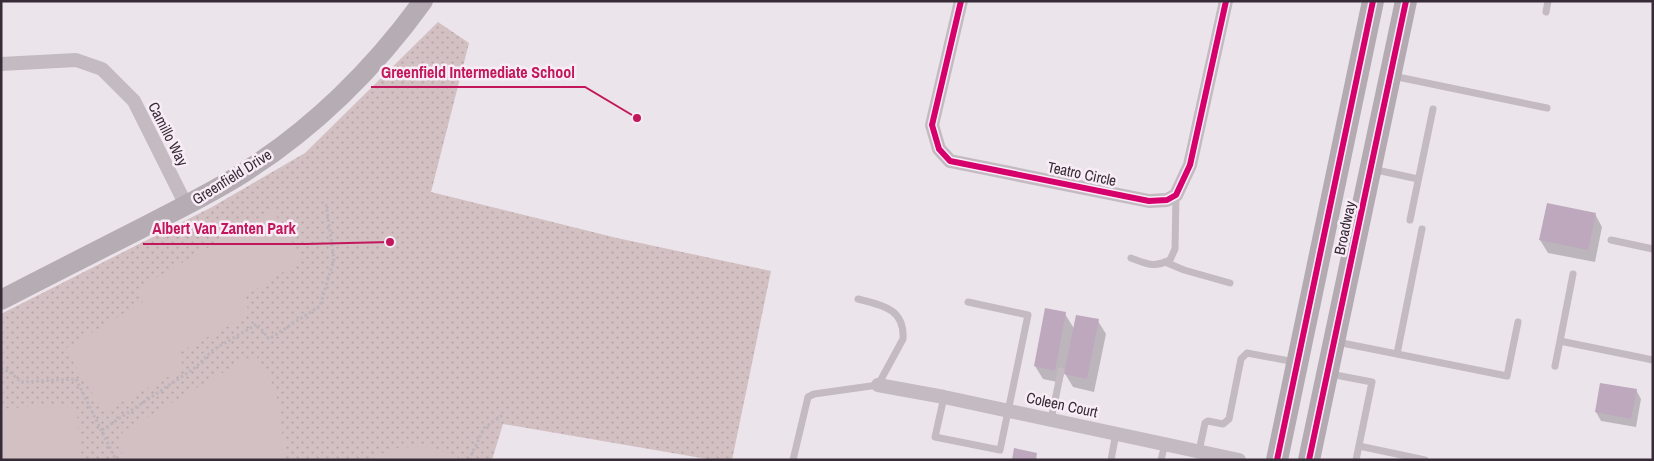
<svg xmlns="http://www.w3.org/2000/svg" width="1654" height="461" font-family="'Archivo Narrow',sans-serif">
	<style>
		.park { fill: url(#park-dots) }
		.pitch { fill: #d3c0c3 }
		.shadow { fill: #0003 }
		.building { fill: #bda8be }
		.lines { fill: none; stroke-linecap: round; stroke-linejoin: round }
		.path { stroke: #bdb4bc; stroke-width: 3; stroke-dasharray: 2.5 2.5; stroke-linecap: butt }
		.service { stroke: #c3bac2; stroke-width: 7 }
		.minor { stroke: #c3bac2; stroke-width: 14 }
		.secondary { stroke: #b5acb4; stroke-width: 20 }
		.primary { stroke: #b3aab2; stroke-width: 22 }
		.cycleway-casing { stroke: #f8edf6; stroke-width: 9 }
		.cycleway { stroke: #d6006c; stroke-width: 6 }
		.labels { text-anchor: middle; stroke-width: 5; stroke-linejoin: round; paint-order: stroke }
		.street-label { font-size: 15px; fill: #372b37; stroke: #f8edf6 }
		.leader { fill: none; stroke: #c2185b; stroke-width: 2 }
		.callout-dot { fill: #c2185b; stroke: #f8edf6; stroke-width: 2 }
		.callout-label { font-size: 16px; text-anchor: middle; font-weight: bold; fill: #c2185b; stroke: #f8edf6; stroke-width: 5; stroke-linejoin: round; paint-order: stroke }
	</style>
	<defs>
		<pattern id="park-dots" width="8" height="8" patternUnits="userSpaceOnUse" patternTransform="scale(1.25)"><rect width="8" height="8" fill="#d3c0c3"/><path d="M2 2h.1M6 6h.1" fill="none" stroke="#b6a5a8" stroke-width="1.8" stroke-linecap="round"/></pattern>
	</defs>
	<rect width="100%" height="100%" fill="#ece4eb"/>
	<!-- park -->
	<path class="park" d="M 438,22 L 469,43 L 431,192 L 617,238 L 771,271 L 732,460 L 713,460 L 503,424 L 492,460 L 1,460 L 1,314 L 212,207 L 305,153 Z"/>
	<!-- pitch -->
	<path class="pitch" d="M 273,210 L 302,260 L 242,298 L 251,314 L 178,353 L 184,368 L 104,412 L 65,349 L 143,302 L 137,289 Z
		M 255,354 L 271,381 L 279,404 L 281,428 L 285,444 L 283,460 L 126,460 L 120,449 L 123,431 Z
		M 64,404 L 77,413 L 81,460 L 1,460 L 1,409 Z
		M 427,446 L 458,457 L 457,460 L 363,460 L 398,448 Z"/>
	<!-- shadow -->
	<path class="shadow" d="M 1595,214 L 1602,227 L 1595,262 L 1548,253 L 1540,240 Z
		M 1065,314 L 1075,330 L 1098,321 L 1106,334 L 1094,392 L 1073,387 L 1064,372 L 1062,383 L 1043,379 L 1035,366 Z
		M 1636,390 L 1641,399 L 1636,427 L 1601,421 L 1596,412 Z"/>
	<!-- building -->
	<path class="building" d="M 1547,203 L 1596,213 L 1588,250 L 1539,240 Z
		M 1045,308 L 1066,312 L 1055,371 L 1034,366 Z
		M 1076,315 L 1099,319 L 1087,379 L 1064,374 Z
		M 1600,383 L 1637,389 L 1631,419 L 1595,412 Z
		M 1014,448 L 1037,453 L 1036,460 L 1012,460 Z"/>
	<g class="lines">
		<!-- path -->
		<path class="path" d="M 1,368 L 10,372 L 21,382 L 76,379 L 116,460
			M 102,430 L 196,367 L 213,350 L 257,324 L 269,339 L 320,306 L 334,259 L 326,204
			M 469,460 L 484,428 L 504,414"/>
		<!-- service -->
		<path class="service" d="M 1546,12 L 1548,1
			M 1393,76 L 1547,108
			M 1372,169 L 1418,179
			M 1410,220 L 1433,109
			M 1611,240 L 1653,249
			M 1131,258 C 1147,264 1154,268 1170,260 L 1175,249 L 1176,195
			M 1165,262 L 1184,270 L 1230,283
			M 1560,341 L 1573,274
			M 1337,342 L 1507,376 L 1518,322
			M 1397,354 L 1422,229
			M 1555,366 L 1560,341 L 1653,360
			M 1330,374 L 1372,382 L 1356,460
			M 944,397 L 935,437 L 1000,450 L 1028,315 L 968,302
			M 1051,420 L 1061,371
			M 1359,446 L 1425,460
			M 1199,451 L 1205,423 L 1208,421 L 1223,424 L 1229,419 L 1241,359 L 1247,353 L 1295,362
			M 793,460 L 808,397 L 814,394 L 878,385 L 903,339 C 905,308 881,305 858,299
			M 1111,460 L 1116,433
			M 1161,460 L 1165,444"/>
		<!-- minor -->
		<path class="minor" d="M 961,1 L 932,125 L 939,149 L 950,161 L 1149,201 L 1167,200 L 1176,195 L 1190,165 L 1226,1
			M 1,64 L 76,60 L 102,69 L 134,101 L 186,205
			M 878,385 L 944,397 L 1239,460"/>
		<!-- secondary -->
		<path class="secondary" d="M 1,300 C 47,276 93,253 140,229 C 174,211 210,194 243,173 C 313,129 375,68 423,1"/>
		<!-- primary -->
		<path class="primary" d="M 1277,460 L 1373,1
			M 1309,460 L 1406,1"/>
		<!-- cycleway casing -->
		<g class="cycleway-casing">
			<path id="cycleway" d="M 961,1 L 932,125 L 939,149 L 950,161 L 1149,201 L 1167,200 L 1176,195 L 1190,165 L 1226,1
				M 1277,460 L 1373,1
				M 1309,460 L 1406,1"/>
		</g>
		<!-- cycleway -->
		<use href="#cycleway" class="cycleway"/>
	</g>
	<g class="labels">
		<!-- street labels -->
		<g class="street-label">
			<text transform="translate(168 134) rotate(63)" y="5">Camillo Way</text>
			<text transform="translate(1082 174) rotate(12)" y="5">Teatro Circle</text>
			<text transform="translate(232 177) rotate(-32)" y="5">Greenfield Drive</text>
			<text transform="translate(1345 228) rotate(-78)" y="5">Broadway</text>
			<text transform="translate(1062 405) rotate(12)" y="5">Coleen Court</text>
		</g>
	</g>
	<!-- callouts -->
	<path class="leader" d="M637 118L585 87H371M390 242L306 244H143"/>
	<g class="callout-dot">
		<circle cx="637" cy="118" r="5"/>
		<circle cx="390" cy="242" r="5"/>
	</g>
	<g class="callout-label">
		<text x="478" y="78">Greenfield Intermediate School</text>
		<text x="224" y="234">Albert Van Zanten Park</text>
	</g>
	<!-- border -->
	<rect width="1654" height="461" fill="none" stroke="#372b37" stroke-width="5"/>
</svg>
